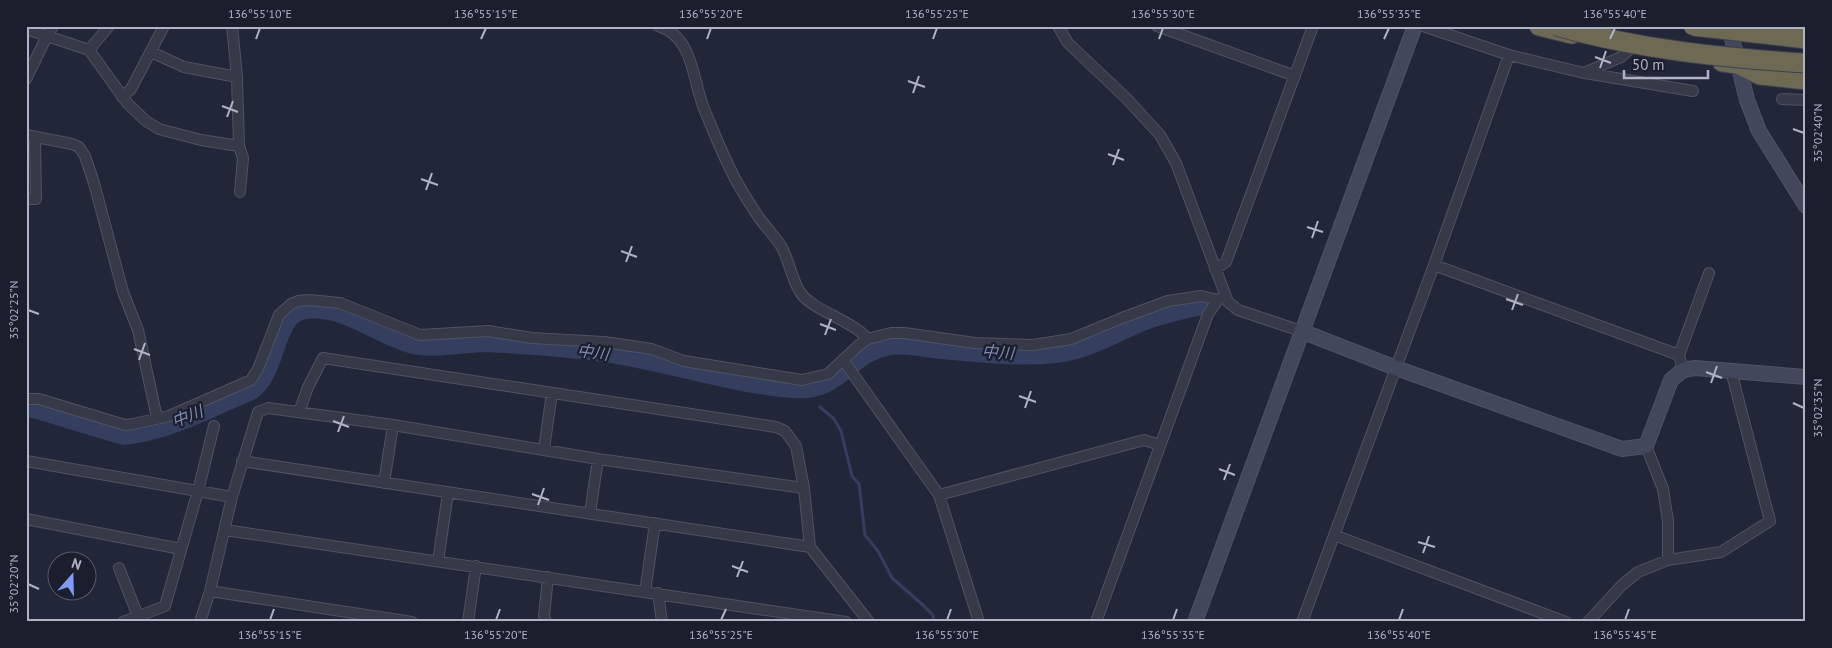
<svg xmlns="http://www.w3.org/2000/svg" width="1832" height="648" font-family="'PT Sans','Noto Sans JP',sans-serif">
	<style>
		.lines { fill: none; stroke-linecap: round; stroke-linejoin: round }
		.stream { stroke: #353e5f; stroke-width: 3 }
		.river { stroke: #353e5f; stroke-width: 20 }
		.street-casing { stroke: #4f5363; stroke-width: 12 }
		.secondary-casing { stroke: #4f5363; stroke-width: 16 }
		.highway-casing { stroke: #3c4050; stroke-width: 21 }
		.street { stroke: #353948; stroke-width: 10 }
		.secondary { stroke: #43475b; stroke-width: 14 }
		.highway { stroke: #6e6952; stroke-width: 19 }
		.highway-bridge-casing { stroke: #3c4050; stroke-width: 21; stroke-linecap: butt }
		.highway-bridge { stroke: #6e6952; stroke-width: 19 }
		.ticks { fill: none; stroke: #afb3c5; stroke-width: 2 }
		.labels { text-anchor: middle; stroke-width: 4.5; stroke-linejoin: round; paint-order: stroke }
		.water-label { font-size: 16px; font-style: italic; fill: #7f8bb2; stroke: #1a1e2d }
		.neatline { fill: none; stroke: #afb3c5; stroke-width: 2 }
		.ticks-label { font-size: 12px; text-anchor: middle; fill: #afb3c5 }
	</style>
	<rect width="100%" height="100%" fill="#212638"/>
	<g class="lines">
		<!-- stream -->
		<path class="stream" d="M 820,407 L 834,419 L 841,431 L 852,476 L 859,484 L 865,535 L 878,551 L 892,578 L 923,605 L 933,615 L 934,622"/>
		<!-- river -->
		<path class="river" d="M 26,408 L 34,408 L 123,435 C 167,431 210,407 251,390 C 277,372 273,317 301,310 C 342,301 377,335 414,344 C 434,349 465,342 486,342 C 526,344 566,347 605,352 C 668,361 729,383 793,388 C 840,392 848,354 885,346 C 903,342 923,347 941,349 C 979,352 1017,357 1055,353 C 1086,350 1114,333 1142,321 C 1162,314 1182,309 1202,305"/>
		<!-- street casing -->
		<g class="street-casing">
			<path id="street" d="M 658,26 C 695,37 692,82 705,111 C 715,135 725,161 738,184 C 745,196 752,208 760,219 C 767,228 775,237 781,246 C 789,260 792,280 800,292 C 811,310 852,320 868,339
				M 1058,26 L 1068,43 L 1126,98 L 1160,135 L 1176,163 L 1228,302 L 1238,310 L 1301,331
				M 1157,26 L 1295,76
				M 1423,26 L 1509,55 L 1584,73 L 1621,57 L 1632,47
				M 26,29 L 89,50 L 128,104 L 146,121 L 159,129 L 201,140 L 239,146 L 237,77 L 232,26
				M 89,50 L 109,26
				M 151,52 L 184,67 L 237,77
				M 1585,73 L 1693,91
				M 26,79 L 47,36 L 53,26
				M 122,97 L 131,89 L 164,26
				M 1782,99 L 1806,100
				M 26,135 L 72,144 L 79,147 L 85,156 L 94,183 L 123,292 L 138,330 L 157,418
				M 239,146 L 243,158 L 240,192
				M 26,199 L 36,199 L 35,137
				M 1434,265 L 1679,355
				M 1215,269 L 1226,262 L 1313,26
				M 843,360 L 939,495 L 979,622
				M 1683,370 L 1679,355 L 1709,273
				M 26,399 L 39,399 L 125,425 L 133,424 L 169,416 L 251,380 L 258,369 L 279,315 L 291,304 L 298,301 L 309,300 L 340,303 L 420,335 L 488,331 L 532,338 L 604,342 L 652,349 L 684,361 L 802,380 L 828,374 L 859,345 L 868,339 L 891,333 L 904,333 L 975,343 L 1033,345 L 1071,339 L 1122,318 L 1168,301 L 1201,296 L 1218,300
				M 299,412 L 308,387 L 323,358 L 776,427 L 785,431 L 796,446 L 804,488 L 810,547 L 869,622
				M 1646,446 L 1663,489 L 1668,521 L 1668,560
				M 544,449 L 552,393
				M 26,461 L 232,497
				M 242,461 L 810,547
				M 384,483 L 393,425
				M 939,495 L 1144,440 L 1160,445
				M 590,513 L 598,459
				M 26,519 L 181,549
				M 225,530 L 846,622
				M 1334,535 L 1566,622
				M 438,561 L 448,493
				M 119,568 L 138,616
				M 210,591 L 412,622
				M 645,592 L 655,523
				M 658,593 L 662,622
				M 123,622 L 165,606 L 198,491 L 214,426
				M 200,622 L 210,591 L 232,497 L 258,412 L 268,408 L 393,425 L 598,459 L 804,488
				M 468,622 L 476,566
				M 546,622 L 544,616 L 548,577
				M 1096,622 L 1208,314 L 1218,300 L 1223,297
				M 1302,622 L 1434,265 L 1509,55
				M 1588,622 L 1622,585 L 1638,572 L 1668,560 L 1721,552 L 1770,521 L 1731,371"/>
		</g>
		<!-- secondary casing -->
		<g class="secondary-casing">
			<path id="secondary" d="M 1729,26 L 1747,100 L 1759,131 L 1806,206
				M 1301,331 L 1396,368 L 1622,449 L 1646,446 L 1671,380 L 1683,370 L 1695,368 L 1806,377
				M 1195,622 L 1413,31"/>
		</g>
		<!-- highway casing -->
		<g class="highway-casing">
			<path id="highway" d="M 1539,26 L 1572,34
				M 1801,26 L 1806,27
				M 1722,62 L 1738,64 L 1760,75 L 1806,80"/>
		</g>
		<!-- street -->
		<use href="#street" class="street"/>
		<!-- secondary -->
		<use href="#secondary" class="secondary"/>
		<!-- highway -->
		<use href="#highway" class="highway"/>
		<!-- highway-bridge casing -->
		<g class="highway-bridge-casing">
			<path id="highway-bridge" d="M 1556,26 C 1637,49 1722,58 1806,63
				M 1693,26 L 1806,39"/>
		</g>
		<!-- highway-bridge -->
		<use href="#highway-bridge" class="highway-bridge"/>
	</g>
	<!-- ticks -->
	<path class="ticks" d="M 256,39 L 260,28M 481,39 L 486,28M 707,39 L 711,28M 933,39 L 937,28M 1159,39 L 1163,28M 1384,39 L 1389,28M 1610,39 L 1615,28M 1595,57 L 1611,63M 1600,68 L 1606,51M 908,81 L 925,87M 913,93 L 919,76M 222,106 L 238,112M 227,117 L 233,101M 1793,129 L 1804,133M 1108,154 L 1124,160M 1113,165 L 1119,149M 421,179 L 438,185M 426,190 L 432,173M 1307,227 L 1323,232M 1312,238 L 1318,221M 621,251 L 637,257M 626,262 L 632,246M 1506,299 L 1523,305M 28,310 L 39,314M 1512,310 L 1518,294M 820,324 L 836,330M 825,335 L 831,319M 134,349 L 150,355M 139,360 L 145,343M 1706,372 L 1722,378M 1711,383 L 1717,366M 1019,396 L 1036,402M 1793,403 L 1804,408M 1025,408 L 1031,391M 333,421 L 349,427M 338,432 L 344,416M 1219,469 L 1235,475M 1224,480 L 1230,464M 532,494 L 549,500M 538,505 L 544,488M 1418,542 L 1435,547M 1423,553 L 1429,536M 732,566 L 748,572M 737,577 L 743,561M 28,584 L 39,589M 270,620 L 274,609M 496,620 L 500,609M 721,620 L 726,609M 947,620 L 951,609M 1173,620 L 1177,609M 1399,620 L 1403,609M 1625,620 L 1629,609"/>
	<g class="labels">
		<!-- water labels -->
		<g class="water-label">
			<text transform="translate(593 352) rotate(7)" y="6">中川</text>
			<text transform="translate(998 352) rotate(4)" y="6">中川</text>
			<text transform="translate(187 416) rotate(-22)" y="6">中川</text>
		</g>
	</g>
	<!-- border -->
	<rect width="1832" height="648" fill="none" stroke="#1a1e2d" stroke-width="55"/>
	<!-- north arrow -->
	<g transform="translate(72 576) rotate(20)"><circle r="24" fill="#1a1e2d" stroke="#565a6a"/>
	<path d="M0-4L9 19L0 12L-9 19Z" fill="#8498f5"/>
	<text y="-8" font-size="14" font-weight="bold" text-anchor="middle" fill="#afb3c5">N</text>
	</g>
	<!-- scale -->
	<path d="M1624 70v8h84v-8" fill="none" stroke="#afb3c5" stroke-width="2.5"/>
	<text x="1632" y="70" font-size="15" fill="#afb3c5" stroke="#1a1e2d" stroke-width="4" paint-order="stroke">50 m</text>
	<rect x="28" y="28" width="1776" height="592" class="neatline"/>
	<g class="ticks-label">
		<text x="260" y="18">136°55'10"E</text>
		<text x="486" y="18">136°55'15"E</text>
		<text x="711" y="18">136°55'20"E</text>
		<text x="937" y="18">136°55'25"E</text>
		<text x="1163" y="18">136°55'30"E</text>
		<text x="1389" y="18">136°55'35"E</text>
		<text x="1615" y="18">136°55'40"E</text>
		<text transform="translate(1818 133) rotate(-90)" y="4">35°02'40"N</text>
		<text transform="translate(14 310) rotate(-90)" y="4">35°02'25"N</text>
		<text transform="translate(1818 408) rotate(-90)" y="4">35°02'35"N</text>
		<text transform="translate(14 584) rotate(-90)" y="4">35°02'20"N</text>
		<text x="270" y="639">136°55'15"E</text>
		<text x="496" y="639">136°55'20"E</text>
		<text x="721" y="639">136°55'25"E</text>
		<text x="947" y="639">136°55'30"E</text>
		<text x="1173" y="639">136°55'35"E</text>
		<text x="1399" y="639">136°55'40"E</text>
		<text x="1625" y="639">136°55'45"E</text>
	</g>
</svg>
